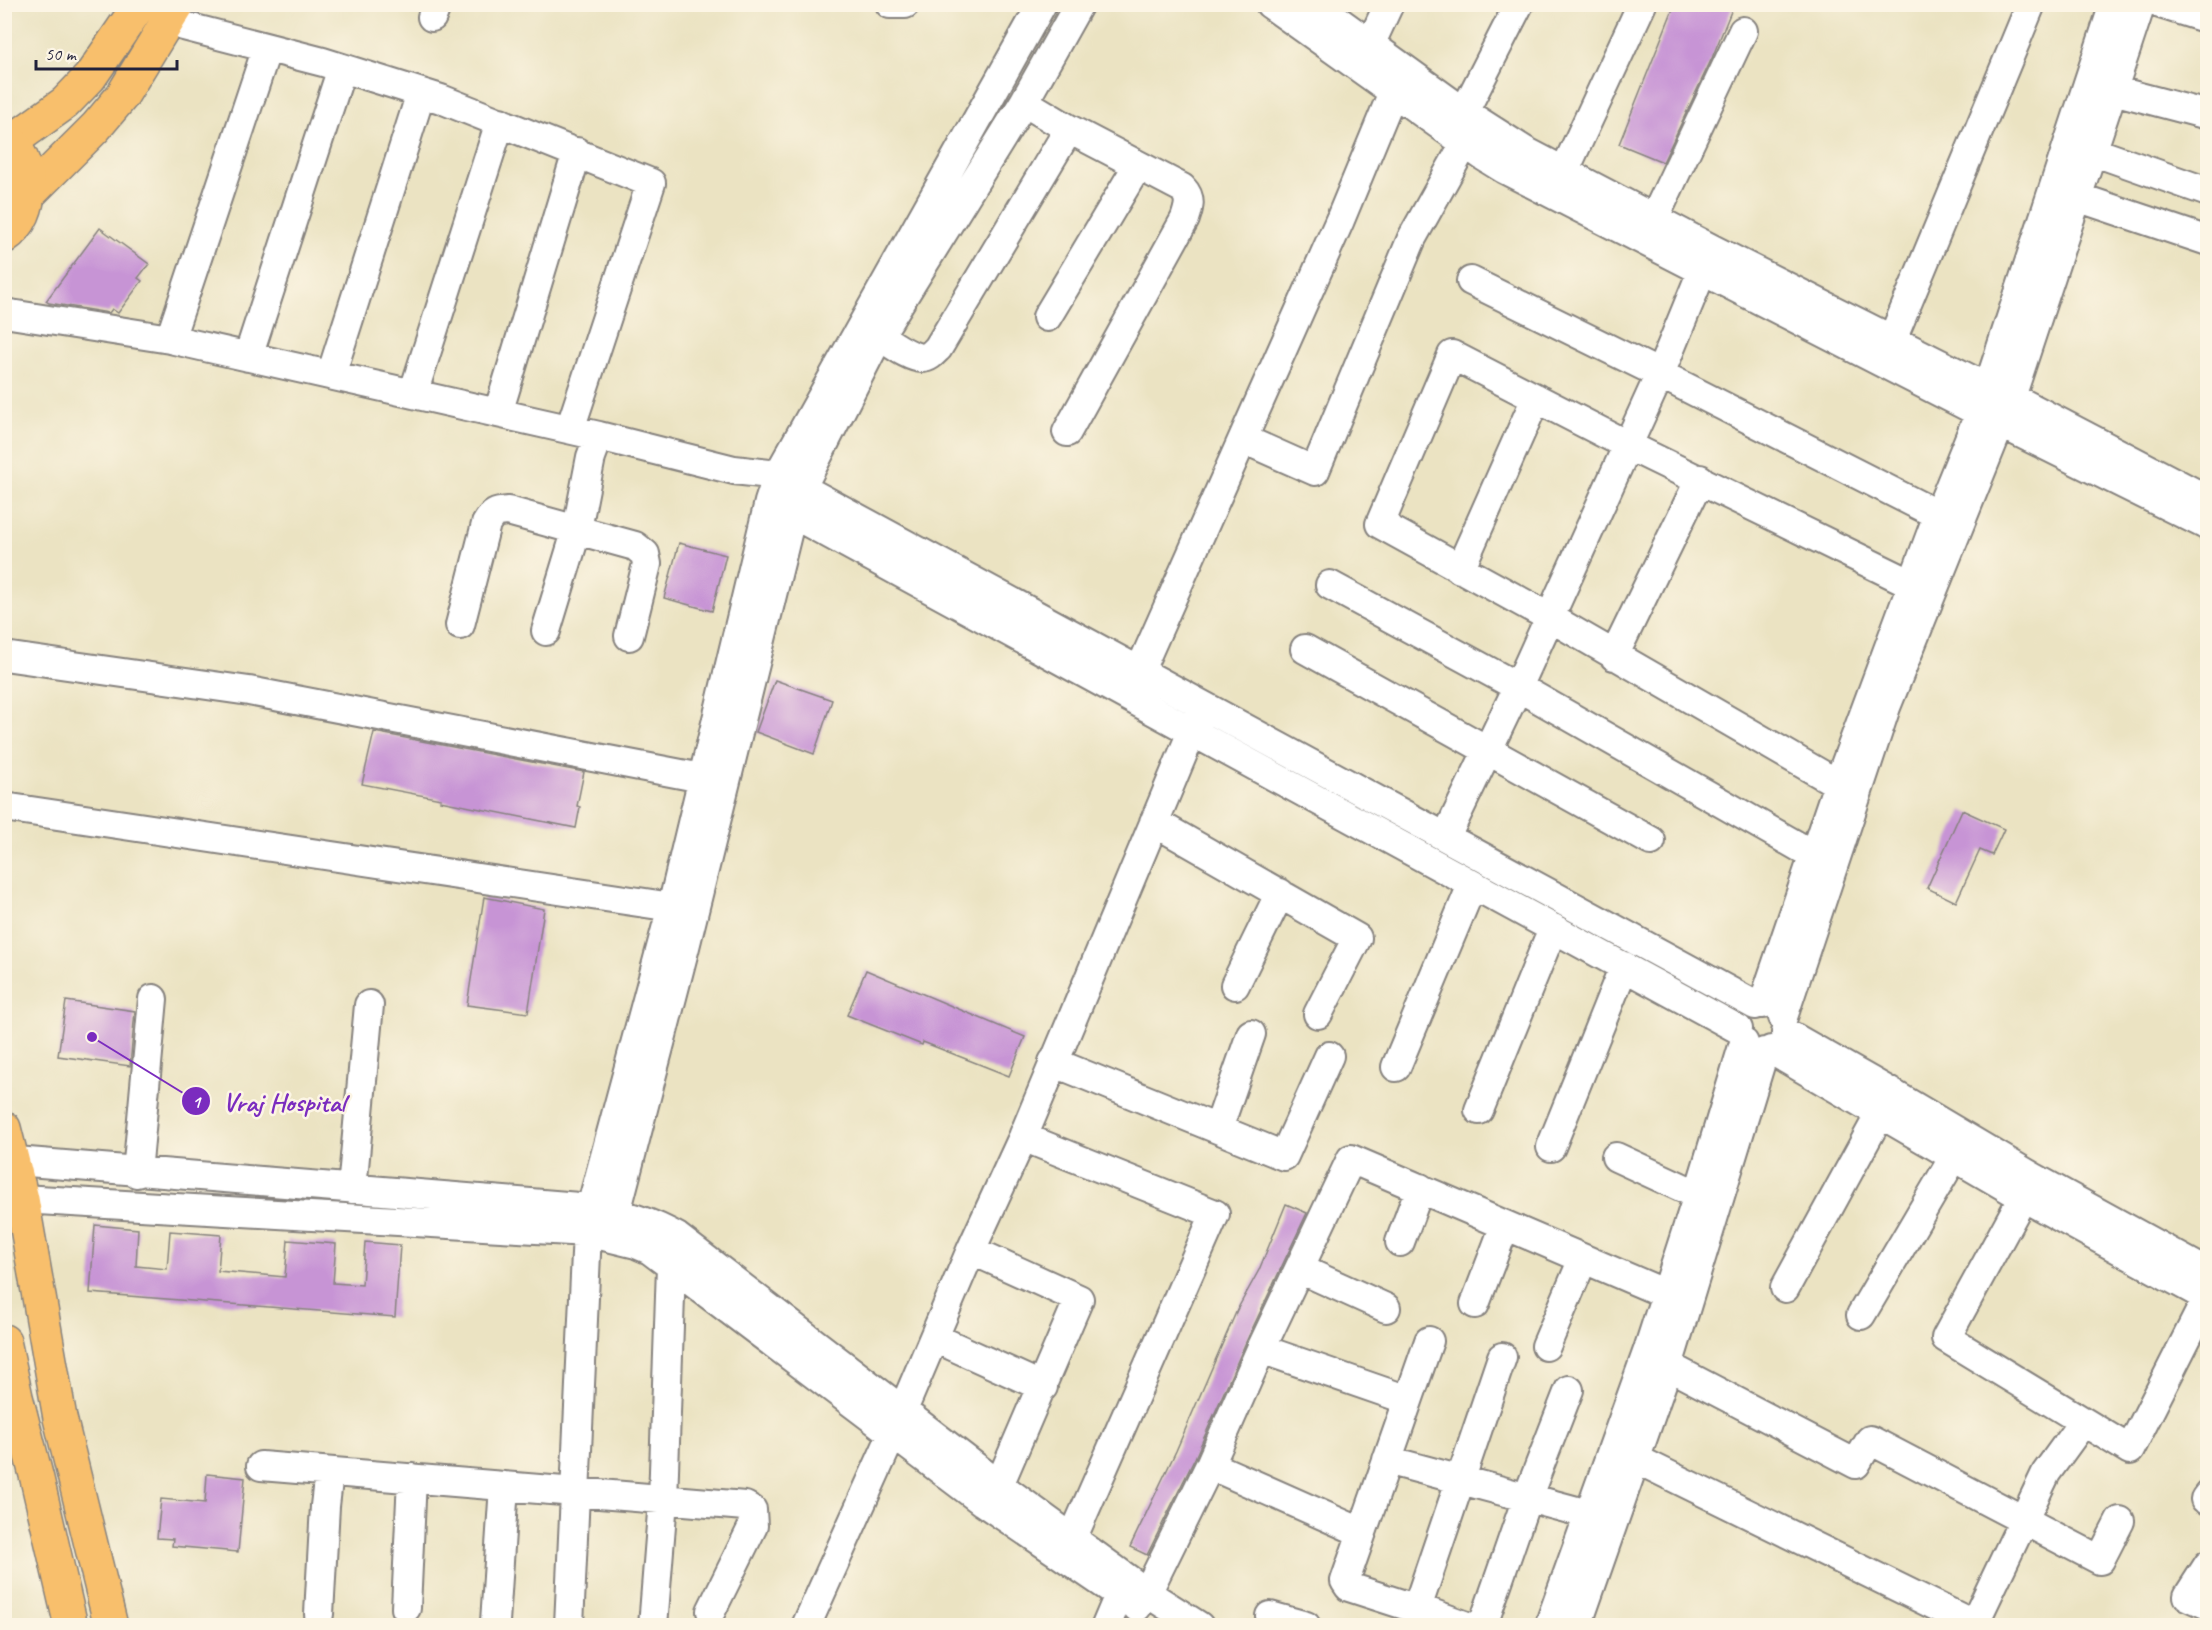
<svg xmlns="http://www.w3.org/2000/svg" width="2212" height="1630" font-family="Caveat,sans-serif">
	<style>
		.building { fill: #c794d5 }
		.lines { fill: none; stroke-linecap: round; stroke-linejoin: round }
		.minor-casing { stroke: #86827e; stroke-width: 32 }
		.major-casing { stroke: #86827e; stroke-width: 36 }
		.highway-casing { stroke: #86827e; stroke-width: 36 }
		.minor { stroke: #fff; stroke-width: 28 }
		.major { stroke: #f8bf6c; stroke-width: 33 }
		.highway { stroke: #f8bf6c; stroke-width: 33 }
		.leader { fill: none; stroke: #7b2cbf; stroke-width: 2 }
		.callout-dot { fill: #7b2cbf; stroke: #fcf5e5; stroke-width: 2 }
		.mark-label { font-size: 18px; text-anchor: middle; font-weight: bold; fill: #fff }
		.callout-label { font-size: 27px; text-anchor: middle; font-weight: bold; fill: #7b2cbf; stroke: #fcf5e5; stroke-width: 5; stroke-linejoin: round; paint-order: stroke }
	</style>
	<rect width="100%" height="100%" fill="#fcf5e5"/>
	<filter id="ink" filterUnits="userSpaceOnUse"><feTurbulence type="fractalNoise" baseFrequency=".0167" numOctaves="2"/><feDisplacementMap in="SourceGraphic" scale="12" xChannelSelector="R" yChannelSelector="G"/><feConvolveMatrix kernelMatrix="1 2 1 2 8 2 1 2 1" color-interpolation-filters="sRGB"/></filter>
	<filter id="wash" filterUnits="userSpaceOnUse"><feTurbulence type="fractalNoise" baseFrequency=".008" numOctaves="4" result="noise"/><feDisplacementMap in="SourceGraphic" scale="24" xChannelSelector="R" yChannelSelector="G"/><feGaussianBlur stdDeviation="1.35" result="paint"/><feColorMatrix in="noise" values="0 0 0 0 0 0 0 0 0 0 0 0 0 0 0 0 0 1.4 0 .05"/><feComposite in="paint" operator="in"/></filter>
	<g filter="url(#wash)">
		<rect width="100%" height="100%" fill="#ebe3c2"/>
		<g id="blocks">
			<!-- building -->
			<path class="building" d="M 1675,4 L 1734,4 L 1712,58 L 1663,162 L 1619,144 Z
				M 100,228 L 149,264 L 138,278 L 142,281 L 118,313 L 112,309 L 109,313 L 49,303 L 46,301 Z
				M 679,543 L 726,555 L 712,611 L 664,598 Z
				M 775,680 L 832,700 L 814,754 L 756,732 Z
				M 374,732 L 584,772 L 577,806 L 580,807 L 576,828 L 440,801 L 441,799 L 362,784 Z
				M 1962,810 L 2004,829 L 1992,855 L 1980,850 L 1956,902 L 1927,888 Z
				M 484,897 L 544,909 L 528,1013 L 467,1005 Z
				M 866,970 L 1025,1037 L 1009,1076 L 923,1042 L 922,1045 L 847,1015 Z
				M 66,1001 L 135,1011 L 130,1066 L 58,1056 Z
				M 1286,1204 L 1307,1213 L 1246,1342 L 1195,1458 L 1147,1555 L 1130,1547 L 1176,1451 L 1237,1310 L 1259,1270 Z
				M 95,1225 L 138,1229 L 136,1266 L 167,1269 L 170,1231 L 221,1235 L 218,1271 L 285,1277 L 288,1240 L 336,1244 L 333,1283 L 362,1285 L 365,1242 L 400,1245 L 395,1317 L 90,1293 Z
				M 207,1474 L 245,1478 L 238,1552 L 172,1546 L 173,1539 L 157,1538 L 161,1499 L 205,1503 Z"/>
		</g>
	</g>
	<g filter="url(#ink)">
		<use href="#blocks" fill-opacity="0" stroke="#86827e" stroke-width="1.5"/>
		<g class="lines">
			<!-- minor casing -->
			<g class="minor-casing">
				<path id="minor" d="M 890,4 L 905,4
					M 1270,4 L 1483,156 L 1504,169 L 2000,423 L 2208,526
					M 1315,4 L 1464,112 L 1525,151 L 1712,249 L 1988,388 L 2011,397 L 2208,500
					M 2160,4 L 2208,19
					M 432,17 L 437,4
					M 168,22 L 323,62 L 441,99 L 651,183 L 570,429
					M 1370,45 L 1389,4
					M 2113,90 L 2208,115
					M 1024,102 L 1069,129 L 1182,188 C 1192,198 1189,207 1185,219 L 1067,432
					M 1464,112 L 1519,4
					M 2092,151 L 2208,192
					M 1564,172 L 1642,4
					M 2077,197 L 2208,241
					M 1654,219 L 1743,31
					M 1471,281 L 1660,374 L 1938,515
					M 4,313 L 170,339 L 599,436 L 734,470 L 778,475 L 1755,1005
					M 1047,317 L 1138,165
					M 879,336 C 891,343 908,357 922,358 C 929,358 934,352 938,348 L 1069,129
					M 170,339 L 267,48
					M 1892,340 L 2031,4
					M 248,357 L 342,68
					M 331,375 L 421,93
					M 413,394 L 500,122
					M 498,413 L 577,152
					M 1243,439 L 1315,471 L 1412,238 L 1465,143
					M 776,505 L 1738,1029
					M 1460,569 L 1536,398
					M 1330,585 L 1518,687 L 1815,856
					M 460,625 L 486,524 C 492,513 496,512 508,511 L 635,546 L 645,554 L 647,564 L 629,636
					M 546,631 L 577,529 L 591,457 L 599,436
					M 1305,649 L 1651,841
					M 4,656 L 249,691 L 702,778
					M 1614,656 L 1700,479
					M 1140,670 L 1340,220 L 1393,92
					M 1838,784 L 1549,617 L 1380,524 L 1452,355 L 1627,445 L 1912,584
					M 4,807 L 672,907
					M 1154,822 L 1357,938 L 1318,1014
					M 1446,837 L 1518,687 L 1660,374 L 1709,254
					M 1235,985 L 1280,893
					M 1763,1004 L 1838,784 L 1938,515 L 1980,412 L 2114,4
					M 1783,1017 L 1886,707 L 2011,397 L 2141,4
					M 1786,1033 L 1888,1091 L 2033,1177 L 2208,1273
					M 1771,1050 L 2023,1197 L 2208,1298
					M 1053,1062 L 1284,1156 L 1329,1056
					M 1396,1067 L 1472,885
					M 1479,1110 L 1553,928
					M 1218,1129 L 1251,1034
					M 1023,1137 L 1215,1214 L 1073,1537
					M 1551,1147 L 1624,966
					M 1616,1157 L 1698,1195
					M 4,1160 L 591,1208 C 622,1213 649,1221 677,1237 L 999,1485 L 1147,1593 L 1199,1626
					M 137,1173 L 153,999
					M 352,1189 L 369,1005
					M 2023,1197 L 1946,1338 L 2130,1450 L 2207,1298
					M 4,1198 L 587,1232 L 636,1244 L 650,1250 L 983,1502 L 1123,1597
					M 610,1236 L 685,947 L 792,514 L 802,487 L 879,336 L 1024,102 L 1079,4
					M 1400,1242 L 1420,1188
					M 971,1250 L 1079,1299 L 999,1485
					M 1300,1269 L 1386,1308
					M 1785,1288 L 1880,1114
					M 1475,1304 L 1505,1225
					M 1861,1315 L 1954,1157
					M 935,1338 L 1043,1387
					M 1429,1341 L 1345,1581 L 1349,1587 L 1411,1607 L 1417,1608 L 1502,1357
					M 1546,1346 L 1583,1259
					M 1261,1349 L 1408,1400
					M 1668,1366 L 1856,1464 L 1870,1440 L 2100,1560 L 2120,1521
					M 903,1410 L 971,1250 L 1023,1137 L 1199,715
					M 1636,1459 L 1977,1626
					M 1387,1460 L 1588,1514
					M 1210,1465 L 1361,1532
					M 261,1466 L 745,1506 L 752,1510 L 753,1526 L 711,1611
					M 2205,1499 L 2208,1495
					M 2208,1565 L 2188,1596 L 2208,1605
					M 1137,1607 L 1147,1593 L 1210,1465 L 1261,1349 L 1351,1159 L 1666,1294
					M 406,1608 L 412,1478
					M 1417,1608 L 1467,1626
					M 319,1614 L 325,1506 L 329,1472
					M 1270,1616 L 1306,1626
					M 495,1622 L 504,1486
					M 1974,1624 L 2046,1473 L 2083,1422
					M 569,1625 L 587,1232 L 591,1208 L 672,907 L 769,502 L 778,475 L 1042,4
					M 653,1626 L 663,1500 L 671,1267
					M 806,1626 L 892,1435
					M 1106,1626 L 1119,1595
					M 1478,1626 L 1485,1619 L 1527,1498 L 1569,1390
					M 1549,1626 L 1648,1350 L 1698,1195 L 1744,1043
					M 1577,1626 L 1668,1366 L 1764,1052"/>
			</g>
			<!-- major casing -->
			<g class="major-casing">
				<path id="major" d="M 12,141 L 65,103 L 90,77 L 140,4
					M 28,195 L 96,127 L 122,96 L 178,4"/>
			</g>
			<!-- highway casing -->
			<g class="highway-casing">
				<path id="highway" d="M 4,134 C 33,160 39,213 4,237
					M 4,1128 L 22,1199 L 60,1418 L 111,1626
					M 4,1341 L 16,1397 L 37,1479 L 71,1626"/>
			</g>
			<!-- minor -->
			<use href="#minor" class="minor"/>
			<!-- major -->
			<use href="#major" class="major"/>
			<!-- highway -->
			<use href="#highway" class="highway"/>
		</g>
	</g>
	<!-- callouts -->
	<path class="leader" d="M92 1037L196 1101"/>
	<g class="callout-dot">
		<circle cx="92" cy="1037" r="6"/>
		<circle cx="196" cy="1101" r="15"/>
	</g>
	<g class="mark-label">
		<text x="196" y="1108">1</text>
	</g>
	<g class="callout-label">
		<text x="284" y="1111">Vraj Hospital</text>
	</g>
	<!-- margin -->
	<rect width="2212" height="1630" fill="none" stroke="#fcf5e5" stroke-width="24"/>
	<!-- scale -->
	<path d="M36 60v9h141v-9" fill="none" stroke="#22223b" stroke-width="3"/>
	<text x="45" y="60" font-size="18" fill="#22223b" stroke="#fcf5e5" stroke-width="4.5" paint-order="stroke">50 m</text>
</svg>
